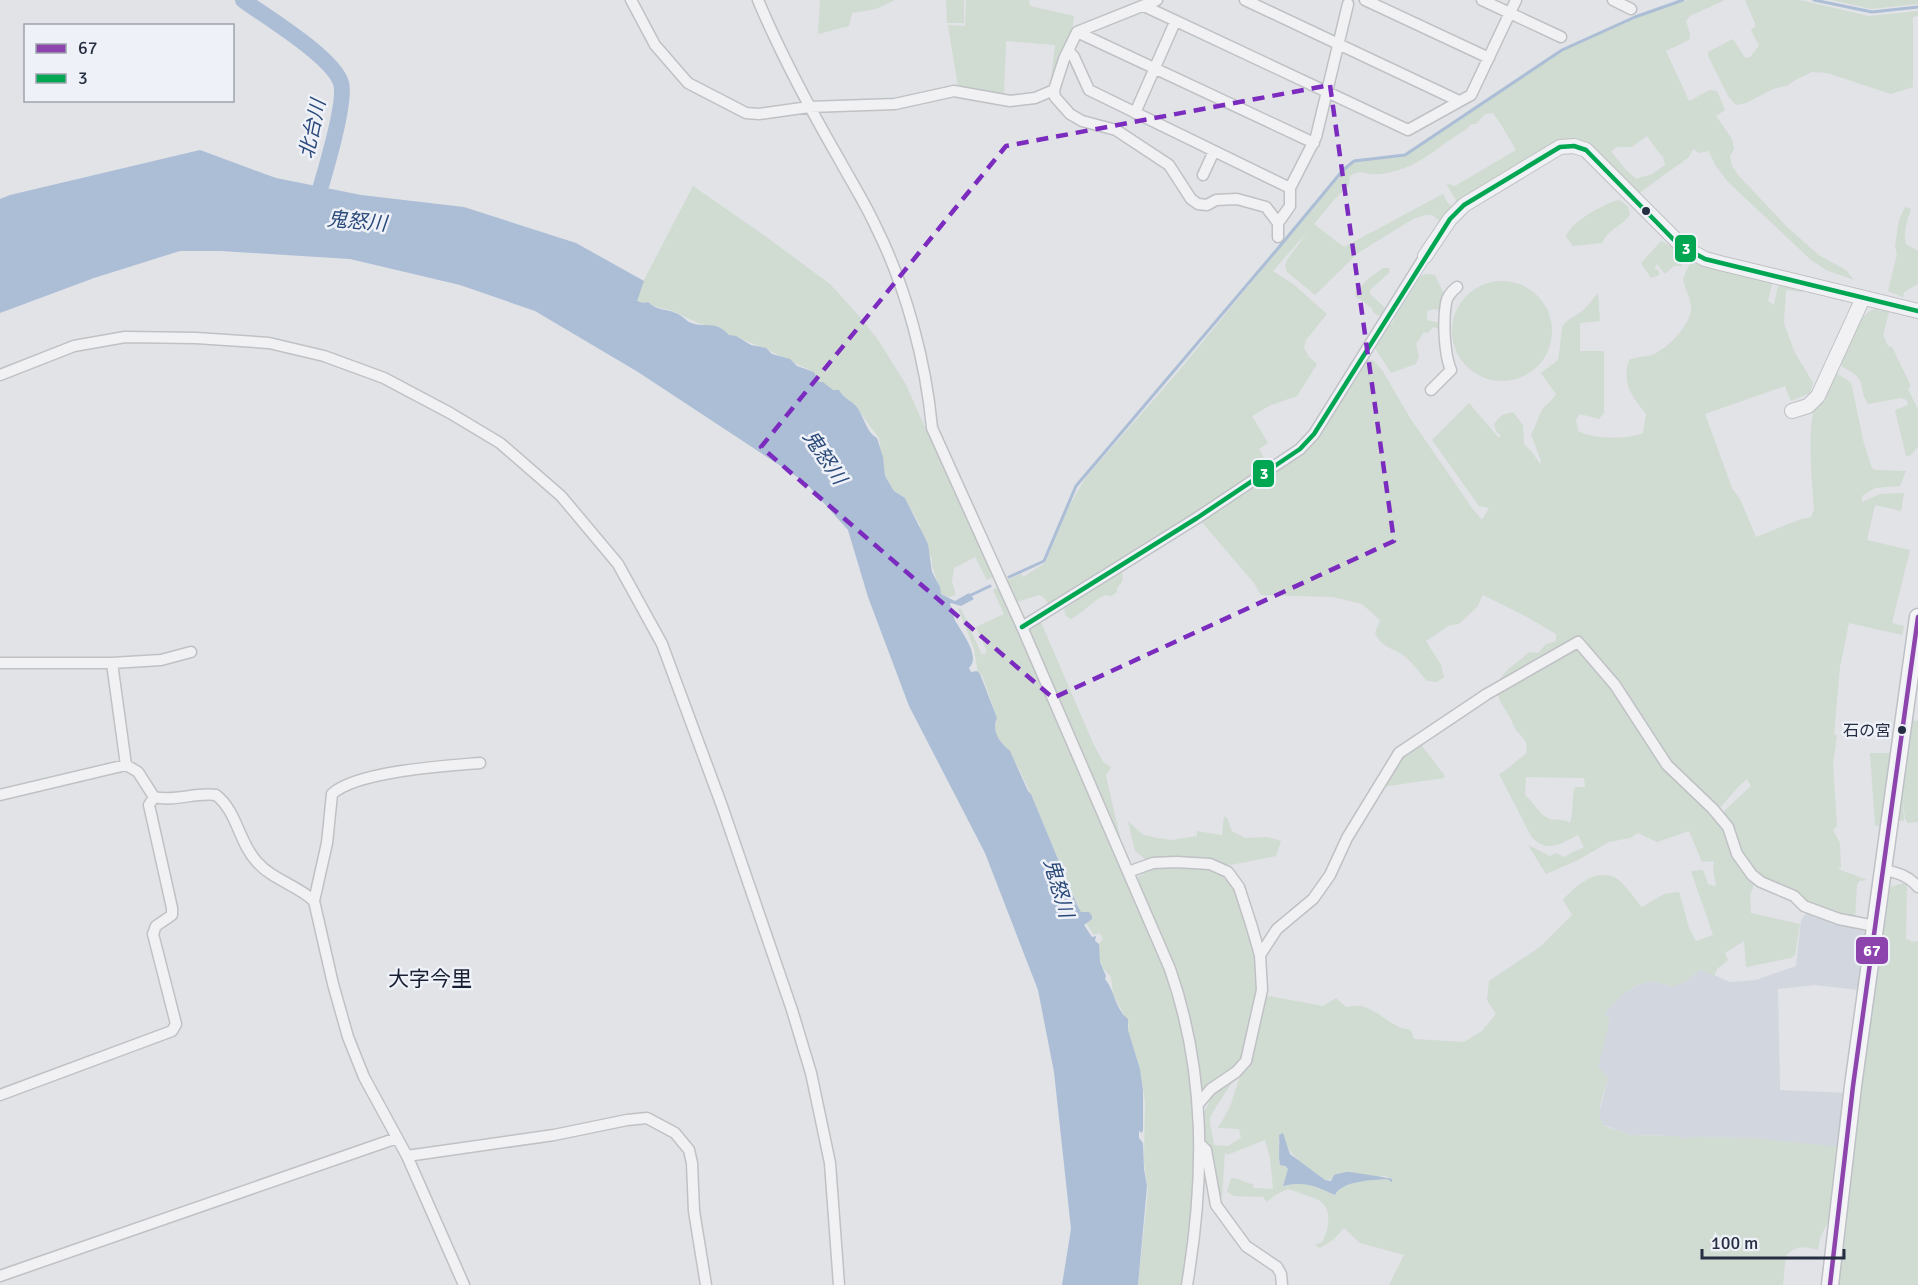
<svg xmlns="http://www.w3.org/2000/svg" width="1918" height="1285" font-family="Signika,'Noto Sans JP',sans-serif">
	<style>
		.built { fill: #d2d6de }
		.green { fill: #d0dbd1; fill-rule: evenodd }
		.water { fill: #acbdd6 }
		.lines { fill: none; stroke-linecap: round; stroke-linejoin: round }
		.stream { stroke: #acbdd6; stroke-width: 3 }
		.river { stroke: #acbdd6; stroke-width: 16 }
		.minor-casing { stroke: #bfc1c5; stroke-width: 13 }
		.tertiary-casing { stroke: #bfc1c5; stroke-width: 16 }
		.primary-casing { stroke: #bdc0c5; stroke-width: 19 }
		.minor { stroke: #f1f1f3; stroke-width: 10 }
		.tertiary { stroke: #f1f1f3; stroke-width: 14 }
		.primary { stroke: #f5f5f6; stroke-width: 16 }
		.bus-1-casing { stroke: #eef1f7; stroke-width: 9 }
		.bus-2-casing { stroke: #eef1f7; stroke-width: 9 }
		.bus-1 { stroke: #8e44ad; stroke-width: 4.5 }
		.bus-2 { stroke: #00a651; stroke-width: 4.5 }
		.marked { fill: none; stroke: #7b2cbf; stroke-width: 4.5; stroke-dasharray: 12 8; stroke-linejoin: round }
		.bus-dot { fill: #262e42; stroke: #eef1f7; stroke-width: 2 }
		.labels { text-anchor: middle; stroke-width: 5; stroke-linejoin: round; paint-order: stroke }
		.bus-label { font-size: 16px; fill: #262e42; stroke: #eef1f7; text-anchor: end }
		.water-label { font-size: 20px; font-style: italic; fill: #2b4a7b; stroke: #eef1f7 }
		.quarter-label { font-size: 21px; fill: #181f33; stroke: #eef1f7 }
		.line-badge { stroke: #eef1f7; stroke-width: 2 }
		.badge-label { font-size: 16px; text-anchor: middle; font-weight: bold; fill: #fff }
	</style>
	<rect width="100%" height="100%" fill="#e1e3e7"/>
	<!-- built -->
	<path class="built" d="M 1810,908 L 1868,925 L 1859,990 L 1815,985 L 1778,989 L 1780,1090 L 1847,1093 L 1840,1148 L 1754,1138 L 1695,1137 L 1683,1139 L 1676,1136 L 1630,1135 L 1601,1124 L 1599,1114 L 1608,1077 L 1598,1068 L 1601,1049 L 1610,1019 L 1603,1015 L 1610,1007 L 1625,991 L 1646,982 L 1658,982 L 1671,986 L 1692,977 L 1700,969 L 1730,982 L 1756,980 L 1796,966 L 1801,920 Z"/>
	<!-- green -->
	<path class="green" d="M 820,0 L 895,0 L 876,9 L 852,13 L 849,26 L 818,34 Z
		M 946,0 L 964,0 L 964,23 L 947,23 Z
		M 966,0 L 1029,0 L 1030,6 L 1074,16 L 1072,30 L 1050,87 L 1055,45 L 1006,41 L 1004,95 L 958,87 L 948,25 L 965,26 Z
		M 1688,0 L 1725,0 L 1690,16 L 1686,21 L 1690,34 L 1689,40 L 1666,51 L 1689,101 L 1710,90 L 1717,91 L 1725,110 L 1716,116 L 1732,139 L 1734,149 L 1730,156 L 1732,166 L 1739,176 L 1787,227 L 1820,256 L 1846,270 L 1854,280 L 1826,270 L 1811,260 L 1728,182 L 1715,165 L 1709,151 L 1699,153 L 1693,149 L 1689,157 L 1638,194 L 1582,143 L 1458,204 L 1446,183 L 1455,186 L 1516,150 L 1502,126 L 1493,113 L 1485,114 L 1476,124 L 1471,124 L 1467,129 C 1443,142 1422,165 1395,171 C 1388,173 1378,175 1371,174 C 1362,173 1359,170 1350,176 L 1349,185 L 1333,201 L 1314,224 L 1344,247 L 1443,194 L 1447,202 L 1453,208 L 1441,222 L 1432,215 L 1426,215 L 1413,219 L 1358,253 L 1315,295 L 1287,272 L 1285,266 L 1287,260 L 1309,230 L 1273,271 L 1293,284 L 1327,314 L 1306,340 L 1304,348 L 1309,357 L 1317,364 L 1297,396 L 1271,405 L 1252,416 L 1268,443 L 1259,449 L 1268,465 L 1260,468 L 1248,479 L 1050,606 L 1043,597 L 1039,595 L 1017,602 L 1013,602 L 1004,581 L 1021,574 L 1023,577 L 1045,563 L 1068,508 L 1086,477 L 1177,373 L 1344,170 L 1355,162 L 1405,156 L 1563,50 L 1635,17 ZM 1647,136 L 1660,154 L 1663,156 L 1665,165 L 1652,174 L 1636,179 L 1626,170 L 1611,151 L 1617,147 L 1632,147 Z
		M 1745,0 L 1800,0 L 1869,16 L 1918,11 L 1918,16 L 1913,17 L 1913,87 L 1891,94 L 1827,73 L 1812,72 L 1797,79 L 1788,85 L 1773,89 L 1746,103 L 1736,105 L 1728,96 L 1708,56 L 1708,52 L 1733,39 L 1745,58 L 1750,57 L 1759,46 L 1751,30 L 1755,27 L 1755,23 Z
		M 1831,0 L 1918,0 L 1918,4 L 1871,9 Z
		M 693,186 L 765,236 L 830,284 L 860,317 L 878,340 L 905,383 L 993,577 L 987,580 L 975,557 L 954,568 L 952,582 L 956,595 L 948,597 L 941,594 L 932,565 L 932,559 L 928,552 L 928,543 L 920,531 L 920,525 L 905,498 L 894,491 L 885,476 L 879,438 L 856,407 L 842,397 L 838,391 L 833,390 L 823,382 L 819,382 L 814,372 C 786,360 757,343 729,335 C 720,324 710,328 698,323 C 691,320 684,316 677,313 C 664,307 649,306 636,301 L 644,280 Z
		M 1620,200 L 1628,207 L 1630,214 C 1623,226 1608,229 1602,243 L 1573,246 L 1566,237 C 1569,223 1606,202 1620,200 Z
		M 1905,207 L 1911,209 C 1907,220 1903,232 1906,244 L 1918,251 L 1918,284 L 1904,292 L 1903,297 L 1888,291 L 1897,254 L 1895,246 L 1899,220 Z
		M 1661,241 L 1687,255 L 1681,266 L 1674,266 L 1665,274 L 1657,264 L 1654,268 L 1659,271 L 1659,275 L 1651,278 L 1641,263 Z
		M 1694,260 L 1711,268 L 1770,281 L 1772,284 L 1768,301 L 1774,305 L 1778,286 L 1782,283 L 1806,289 L 1803,292 L 1786,290 L 1784,323 L 1794,351 L 1813,383 L 1810,393 L 1791,401 L 1785,386 L 1705,414 L 1732,488 L 1740,499 L 1756,537 C 1775,530 1792,521 1811,517 L 1814,509 C 1812,482 1806,424 1817,400 C 1822,391 1830,382 1836,373 L 1850,382 L 1852,386 L 1863,440 L 1872,468 L 1876,470 L 1906,471 L 1900,486 L 1875,488 L 1862,496 L 1862,502 L 1880,494 L 1904,493 L 1901,511 L 1875,505 L 1867,540 L 1910,550 L 1892,623 L 1904,626 L 1902,635 L 1849,623 L 1840,667 L 1834,734 L 1837,736 L 1833,764 L 1837,826 L 1833,830 L 1840,843 L 1841,867 L 1838,869 L 1867,880 L 1859,881 L 1857,885 L 1855,919 L 1806,903 L 1768,881 L 1754,885 L 1750,895 L 1751,913 L 1800,924 L 1795,955 L 1791,958 L 1746,967 L 1744,941 L 1725,953 L 1728,960 L 1717,969 L 1714,976 L 1700,969 C 1693,976 1683,986 1672,986 C 1664,985 1657,981 1649,982 C 1630,984 1615,1001 1604,1015 L 1610,1019 L 1598,1068 L 1608,1077 C 1605,1091 1594,1114 1604,1126 L 1631,1135 L 1676,1136 L 1683,1139 L 1695,1137 L 1754,1138 L 1839,1147 L 1830,1218 L 1820,1238 L 1818,1250 C 1804,1246 1797,1245 1786,1255 L 1783,1285 L 1389,1285 L 1404,1255 L 1360,1243 L 1344,1228 L 1333,1240 L 1320,1248 L 1315,1245 L 1322,1242 C 1329,1230 1334,1206 1316,1199 C 1307,1195 1297,1192 1288,1189 L 1275,1195 L 1267,1202 L 1263,1197 L 1234,1196 L 1227,1192 L 1231,1178 C 1240,1178 1244,1183 1253,1184 L 1254,1188 L 1273,1189 L 1270,1158 L 1265,1140 L 1227,1155 L 1225,1152 L 1222,1196 L 1217,1202 L 1208,1147 L 1204,1137 L 1203,1115 L 1214,1091 L 1233,1080 C 1228,1091 1212,1110 1210,1119 C 1210,1127 1213,1137 1214,1145 L 1228,1146 L 1241,1138 L 1239,1129 L 1218,1128 L 1230,1107 L 1265,1000 L 1268,996 L 1323,1006 L 1336,998 L 1346,1007 C 1350,1007 1356,1005 1360,1006 C 1380,1010 1390,1028 1411,1030 L 1414,1039 L 1464,1042 L 1482,1031 L 1496,1014 L 1487,1000 L 1489,981 L 1540,947 L 1572,915 L 1563,900 C 1576,886 1595,868 1616,878 C 1623,882 1636,900 1642,907 L 1664,894 L 1679,892 L 1689,928 L 1696,941 L 1713,935 L 1691,871 L 1703,870 L 1708,884 L 1713,886 L 1716,885 L 1713,869 L 1714,861 L 1702,862 L 1689,831 L 1657,842 L 1638,833 L 1630,838 L 1609,842 L 1578,860 L 1546,874 L 1528,845 L 1550,856 L 1557,853 L 1563,857 L 1584,847 L 1578,835 C 1560,844 1547,854 1531,836 L 1499,774 C 1510,769 1516,760 1526,754 C 1529,742 1523,738 1516,730 C 1513,726 1512,721 1510,717 C 1502,704 1492,694 1501,678 C 1507,668 1521,660 1529,652 L 1538,653 L 1546,644 L 1556,641 L 1556,634 L 1527,617 L 1483,595 L 1477,607 L 1459,624 L 1450,625 L 1426,641 L 1441,665 L 1444,677 L 1437,682 L 1427,681 C 1419,672 1410,659 1400,653 C 1389,647 1381,646 1375,633 L 1380,620 L 1362,604 L 1333,597 L 1261,595 L 1254,583 L 1200,520 L 1305,452 L 1328,424 L 1343,392 L 1362,363 L 1368,359 L 1374,361 L 1382,370 L 1410,418 L 1472,508 L 1482,520 L 1489,508 L 1479,506 L 1432,440 L 1469,403 L 1499,438 L 1501,436 L 1496,431 L 1494,424 L 1502,415 L 1513,412 L 1523,425 L 1524,444 L 1532,452 L 1540,464 L 1541,461 L 1531,434 C 1537,425 1538,416 1542,410 C 1546,404 1552,401 1556,394 L 1541,373 L 1558,360 C 1560,353 1561,330 1563,326 C 1568,318 1575,317 1582,311 C 1588,307 1593,298 1598,293 L 1600,321 L 1580,323 L 1580,351 L 1604,351 L 1604,413 L 1599,419 L 1580,414 L 1576,420 L 1578,431 C 1592,439 1628,440 1643,433 L 1646,414 C 1633,397 1621,384 1629,360 C 1636,357 1641,357 1648,356 C 1665,352 1693,324 1691,306 C 1690,297 1685,288 1683,279 L 1689,265 ZM 1526,777 L 1584,778 L 1585,787 L 1575,787 C 1571,799 1574,812 1570,823 C 1561,817 1553,822 1546,817 C 1538,812 1533,802 1525,795 ZM 1747,779 L 1751,786 L 1721,814 L 1734,838 L 1728,844 L 1723,830 L 1710,810 L 1718,810 L 1739,786 ZM 1279,1135 L 1285,1138 C 1287,1156 1311,1170 1325,1180 L 1366,1175 L 1375,1177 L 1386,1176 L 1391,1181 L 1387,1179 C 1371,1180 1342,1180 1335,1195 C 1315,1186 1305,1181 1283,1186 L 1288,1169 L 1279,1163 Z
		M 1383,268 L 1389,268 L 1390,272 L 1370,290 L 1370,294 L 1384,307 L 1385,311 L 1383,316 C 1377,316 1373,314 1372,308 L 1356,297 L 1355,293 L 1369,278 Z
		M 1427,274 L 1435,275 L 1444,294 L 1440,310 L 1435,309 L 1427,311 L 1427,320 L 1440,323 L 1439,329 L 1433,327 L 1428,333 L 1424,332 L 1416,344 L 1419,357 L 1416,364 L 1391,373 L 1373,345 L 1387,325 L 1392,324 C 1400,309 1406,277 1427,274 Z
		M1452 331a50 50 0 1 1 100 0a50 50 0 1 1-100 0Z
		M 1875,309 L 1889,312 L 1883,335 L 1888,346 L 1892,347 L 1911,386 L 1908,389 L 1918,409 L 1918,447 L 1910,456 L 1906,456 L 1895,410 L 1908,405 L 1907,400 L 1900,398 L 1868,404 C 1856,385 1870,380 1842,367 L 1841,362 C 1849,346 1856,314 1875,309 Z
		M 1118,571 L 1121,571 C 1125,579 1122,582 1117,588 L 1117,592 L 1111,596 L 1105,595 C 1092,601 1084,612 1071,619 L 1066,616 L 1064,609 Z
		M 999,587 L 1167,975 L 1186,1042 L 1195,1126 L 1191,1236 L 1183,1285 L 1138,1285 L 1148,1190 L 1144,1163 L 1145,1101 L 1140,1069 L 1128,1030 L 1129,1024 L 1113,994 L 1111,977 L 1102,967 L 1100,961 L 1098,948 L 1099,944 L 1103,939 L 1100,933 L 1094,935 L 1086,923 L 1085,913 L 1081,912 L 1077,905 L 1031,794 L 1018,767 L 996,734 L 995,727 L 997,718 L 982,675 L 978,673 L 974,649 L 958,608 L 961,609 L 982,655 L 987,652 L 976,627 L 1004,614 L 993,590 Z
		M 1040,620 L 1093,743 L 1103,762 L 1111,767 L 1106,776 L 1123,850 L 1029,633 L 1030,626 Z
		M 1910,720 L 1918,721 L 1918,822 L 1908,823 L 1905,819 L 1903,800 L 1904,821 L 1898,820 Z
		M 1419,742 L 1445,776 L 1444,778 L 1382,787 L 1404,755 Z
		M 1870,753 L 1890,753 L 1880,826 L 1875,825 Z
		M 1224,816 L 1227,818 L 1232,831 L 1245,838 L 1268,837 L 1281,841 L 1276,856 L 1231,865 L 1201,860 L 1145,859 L 1135,851 L 1128,821 L 1142,834 L 1157,838 L 1172,840 L 1197,836 L 1197,831 L 1222,835 Z
		M 1198,866 L 1222,873 L 1233,886 L 1255,954 L 1258,990 L 1240,1063 L 1202,1093 L 1186,999 L 1179,977 L 1137,881 L 1139,876 L 1157,867 Z
		M 1907,882 L 1906,939 L 1913,942 L 1918,941 L 1918,1285 L 1833,1285 L 1840,1219 L 1890,887 Z"/>
	<!-- water -->
	<path class="water" d="M 200,150 L 276,178 L 361,195 L 464,207 L 576,243 L 644,281 L 637,301 L 643,303 L 648,302 C 659,312 666,308 678,314 C 682,316 686,320 689,322 C 703,329 715,319 729,335 L 736,336 L 751,345 L 766,348 L 772,354 L 790,359 L 797,366 L 814,372 L 819,382 L 823,382 L 833,390 L 839,390 C 843,398 850,400 856,406 C 864,416 866,432 877,438 L 883,457 L 885,476 L 894,491 L 905,498 L 928,544 L 932,572 L 940,587 L 941,594 L 955,601 L 969,593 L 974,599 L 961,606 L 951,603 L 950,604 C 952,609 953,614 954,618 C 959,630 982,655 969,668 L 971,672 L 977,671 L 980,674 L 997,718 C 991,731 1000,743 1010,751 L 1028,791 L 1031,794 L 1077,905 L 1081,912 L 1089,912 L 1092,916 L 1092,919 L 1084,925 L 1092,937 L 1096,936 L 1095,941 L 1099,944 L 1100,962 L 1106,976 L 1105,979 C 1115,991 1115,1009 1128,1019 L 1128,1030 L 1140,1069 L 1143,1090 L 1143,1129 L 1142,1133 L 1139,1131 L 1139,1138 L 1143,1143 L 1144,1169 L 1147,1186 L 1138,1285 L 1062,1285 L 1071,1229 L 1054,1072 L 1038,990 L 985,853 L 909,706 L 868,597 L 848,530 L 805,482 L 638,372 L 535,311 L 460,285 L 350,259 L 221,251 L 180,251 L 94,278 L 0,313 L 0,199 L 10,195 Z
		M 1283,1133 L 1290,1154 L 1325,1180 L 1331,1181 L 1334,1175 C 1338,1174 1344,1172 1348,1172 C 1353,1172 1389,1178 1392,1179 L 1392,1182 L 1387,1179 C 1372,1180 1341,1181 1335,1195 C 1315,1186 1305,1181 1283,1186 L 1288,1169 L 1285,1166 L 1280,1165 C 1278,1155 1280,1146 1279,1135 Z"/>
	<g class="lines">
		<!-- stream -->
		<path class="stream" d="M 1814,0 L 1872,12 L 1918,7
			M 1009,577 L 1044,561 L 1076,486 L 1280,246 L 1343,170 L 1354,161 L 1405,155 L 1562,50 L 1635,17 L 1683,0
			M 967,597 L 990,586"/>
		<!-- river -->
		<path class="river" d="M 243,0 C 266,17 333,57 341,83 C 347,103 321,186 314,209"/>
		<!-- minor casing -->
		<g class="minor-casing">
			<path id="minor" d="M 631,0 L 655,45 L 688,83 L 746,113 L 759,114 L 809,107 L 895,104 L 954,91 L 1010,101 L 1035,98 L 1054,90
				M 758,0 C 781,55 809,107 839,159 C 851,181 865,203 876,227 C 906,287 926,362 932,428 L 1022,627 L 1170,969 C 1206,1072 1205,1178 1187,1285
				M 1157,0 L 1077,32 L 1064,59 L 1054,90 L 1055,97 L 1070,114 L 1082,121 L 1116,130 L 1169,165 L 1191,199 L 1198,204 L 1207,205 L 1216,200 L 1237,199 L 1266,207 L 1278,223 L 1278,237
				M 1245,0 L 1459,101
				M 1365,0 L 1489,58
				M 1482,0 L 1561,37
				M 1613,0 L 1631,9
				M 1144,6 L 1408,130 L 1471,95 L 1516,0
				M 1077,32 L 1314,143
				M 1069,51 L 1074,57 L 1089,90 L 1290,188
				M 1135,113 L 1175,22
				M 1203,175 L 1214,151
				M 1278,223 L 1290,206 L 1290,188 L 1316,137 L 1348,4
				M 0,375 L 74,346 L 125,337 L 196,338 L 269,343 L 324,356 L 384,378 L 450,413 L 500,443 L 561,496 L 618,564 L 662,644 L 722,806 L 792,1010 L 811,1073 L 830,1163 L 839,1285
				M 1431,390 L 1451,370 C 1444,354 1443,320 1446,303 C 1447,296 1452,291 1457,287
				M 1022,627 L 1197,518 L 1300,449 L 1314,434 L 1425,256
				M 0,663 L 112,663 L 126,765
				M 112,663 L 161,660 L 191,652
				M 0,795 L 126,765 L 138,772 L 154,797 C 175,802 195,792 216,795 C 237,811 239,843 257,862 C 273,880 297,885 314,901
				M 1882,869 C 1897,873 1908,875 1918,887
				M 1128,872 L 1153,863 L 1176,862 L 1210,864 L 1228,872 L 1239,887 L 1251,924 L 1260,955 L 1262,990 L 1246,1061 L 1236,1072 L 1211,1089 L 1199,1103
				M 1260,955 L 1277,929 L 1313,899 L 1330,875 L 1347,838 L 1399,753 L 1487,694 L 1578,642 L 1615,685 L 1667,765 L 1713,809 L 1728,827 L 1737,854 L 1752,875 L 1761,882 L 1794,896 L 1804,906 L 1839,919 L 1875,926
				M 0,1095 L 172,1031 L 176,1024 L 153,934 L 156,926 L 172,915 L 172,908 L 149,805 L 154,797
				M 1201,1145 L 1206,1150 L 1216,1205 L 1246,1246 L 1277,1267 L 1281,1274 L 1282,1285
				M 407,1156 L 554,1135 L 627,1120 L 647,1118 L 675,1133 L 689,1150 L 692,1163 L 694,1211 L 706,1285
				M 0,1276 L 397,1138
				M 464,1285 L 407,1156 L 364,1077 L 348,1037 L 333,984 L 314,901 L 327,843 L 332,794 C 357,771 445,766 480,763"/>
		</g>
		<!-- tertiary casing -->
		<g class="tertiary-casing">
			<path id="tertiary" d="M 1425,256 L 1450,219 L 1464,205 L 1560,147 L 1574,146 L 1586,150 L 1683,247 L 1705,259 L 1720,263 L 1918,311
				M 1792,411 L 1808,406 L 1818,396 L 1863,298"/>
		</g>
		<!-- primary casing -->
		<g class="primary-casing">
			<path id="primary" d="M 1830,1285 L 1853,1086 L 1918,617"/>
		</g>
		<!-- minor -->
		<use href="#minor" class="minor"/>
		<!-- tertiary -->
		<use href="#tertiary" class="tertiary"/>
		<!-- primary -->
		<use href="#primary" class="primary"/>
		<!-- bus-1 casing -->
		<g class="bus-1-casing">
			<path id="bus-1" d="M 1830,1285 L 1853,1086 L 1918,617"/>
		</g>
		<!-- bus-2 casing -->
		<g class="bus-2-casing">
			<path id="bus-2" d="M 1022,627 L 1197,518 L 1300,449 L 1314,434 L 1450,219 L 1464,205 L 1560,147 L 1574,146 L 1586,150 L 1673,239 L 1683,247 L 1705,259 L 1918,311"/>
		</g>
		<!-- bus-1 -->
		<use href="#bus-1" class="bus-1"/>
		<!-- bus-2 -->
		<use href="#bus-2" class="bus-2"/>
	</g>
	<!-- marked area -->
	<path class="marked" d="M 1330,85 L 1394,541 L 1053,698 L 761,447 L 1006,146 Z"/>
	<!-- markers -->
	<g class="bus-dot">
		<circle cx="1646" cy="211" r="5"/>
		<circle cx="1902" cy="730" r="5"/>
	</g>
	<g class="labels">
		<!-- bus labels -->
		<g class="bus-label">
			<text x="1891" y="736">石の宮</text>
		</g>
		<!-- water labels -->
		<g class="water-label">
			<text transform="translate(312 129) rotate(-78)" y="7">北台川</text>
			<text transform="translate(357 221) rotate(5)" y="7">鬼怒川</text>
			<text transform="translate(825 457) rotate(56)" y="7">鬼怒川</text>
			<text transform="translate(1059 888) rotate(74)" y="7">鬼怒川</text>
		</g>
		<!-- quarter labels -->
		<g class="quarter-label">
			<text x="430" y="986">大字今里</text>
		</g>
	</g>
	<g class="line-badge">
		<rect x="1674" y="234" width="23" height="29" rx="6" fill="#00a651"/>
		<rect x="1252" y="459" width="23" height="29" rx="6" fill="#00a651"/>
		<rect x="1855" y="936" width="34" height="29" rx="6" fill="#8e44ad"/>
	</g>
	<g class="badge-label">
		<text x="1686" y="254">3</text>
		<text x="1264" y="479">3</text>
		<text x="1872" y="956">67</text>
	</g>
	<!-- legend -->
	<rect x="24" y="24" width="210" height="78" fill="#eef1f7" stroke="#9ea3af" stroke-width="1.5"/>
	<rect x="36" y="44" width="30" height="9" fill="#8e44ad" stroke="#9ea3af" stroke-width="1.5"/>
	<text x="78" y="54" font-size="18" fill="#262e42">67</text>
	<rect x="36" y="74" width="30" height="9" fill="#00a651" stroke="#9ea3af" stroke-width="1.5"/>
	<text x="78" y="84" font-size="18" fill="#262e42">3</text>
	<!-- scale -->
	<path d="M1702 1249v9h142v-9" fill="none" stroke="#262e42" stroke-width="3"/>
	<text x="1711" y="1249" font-size="18" fill="#262e42" stroke="#eef1f7" stroke-width="4.5" paint-order="stroke">100 m</text>
</svg>
